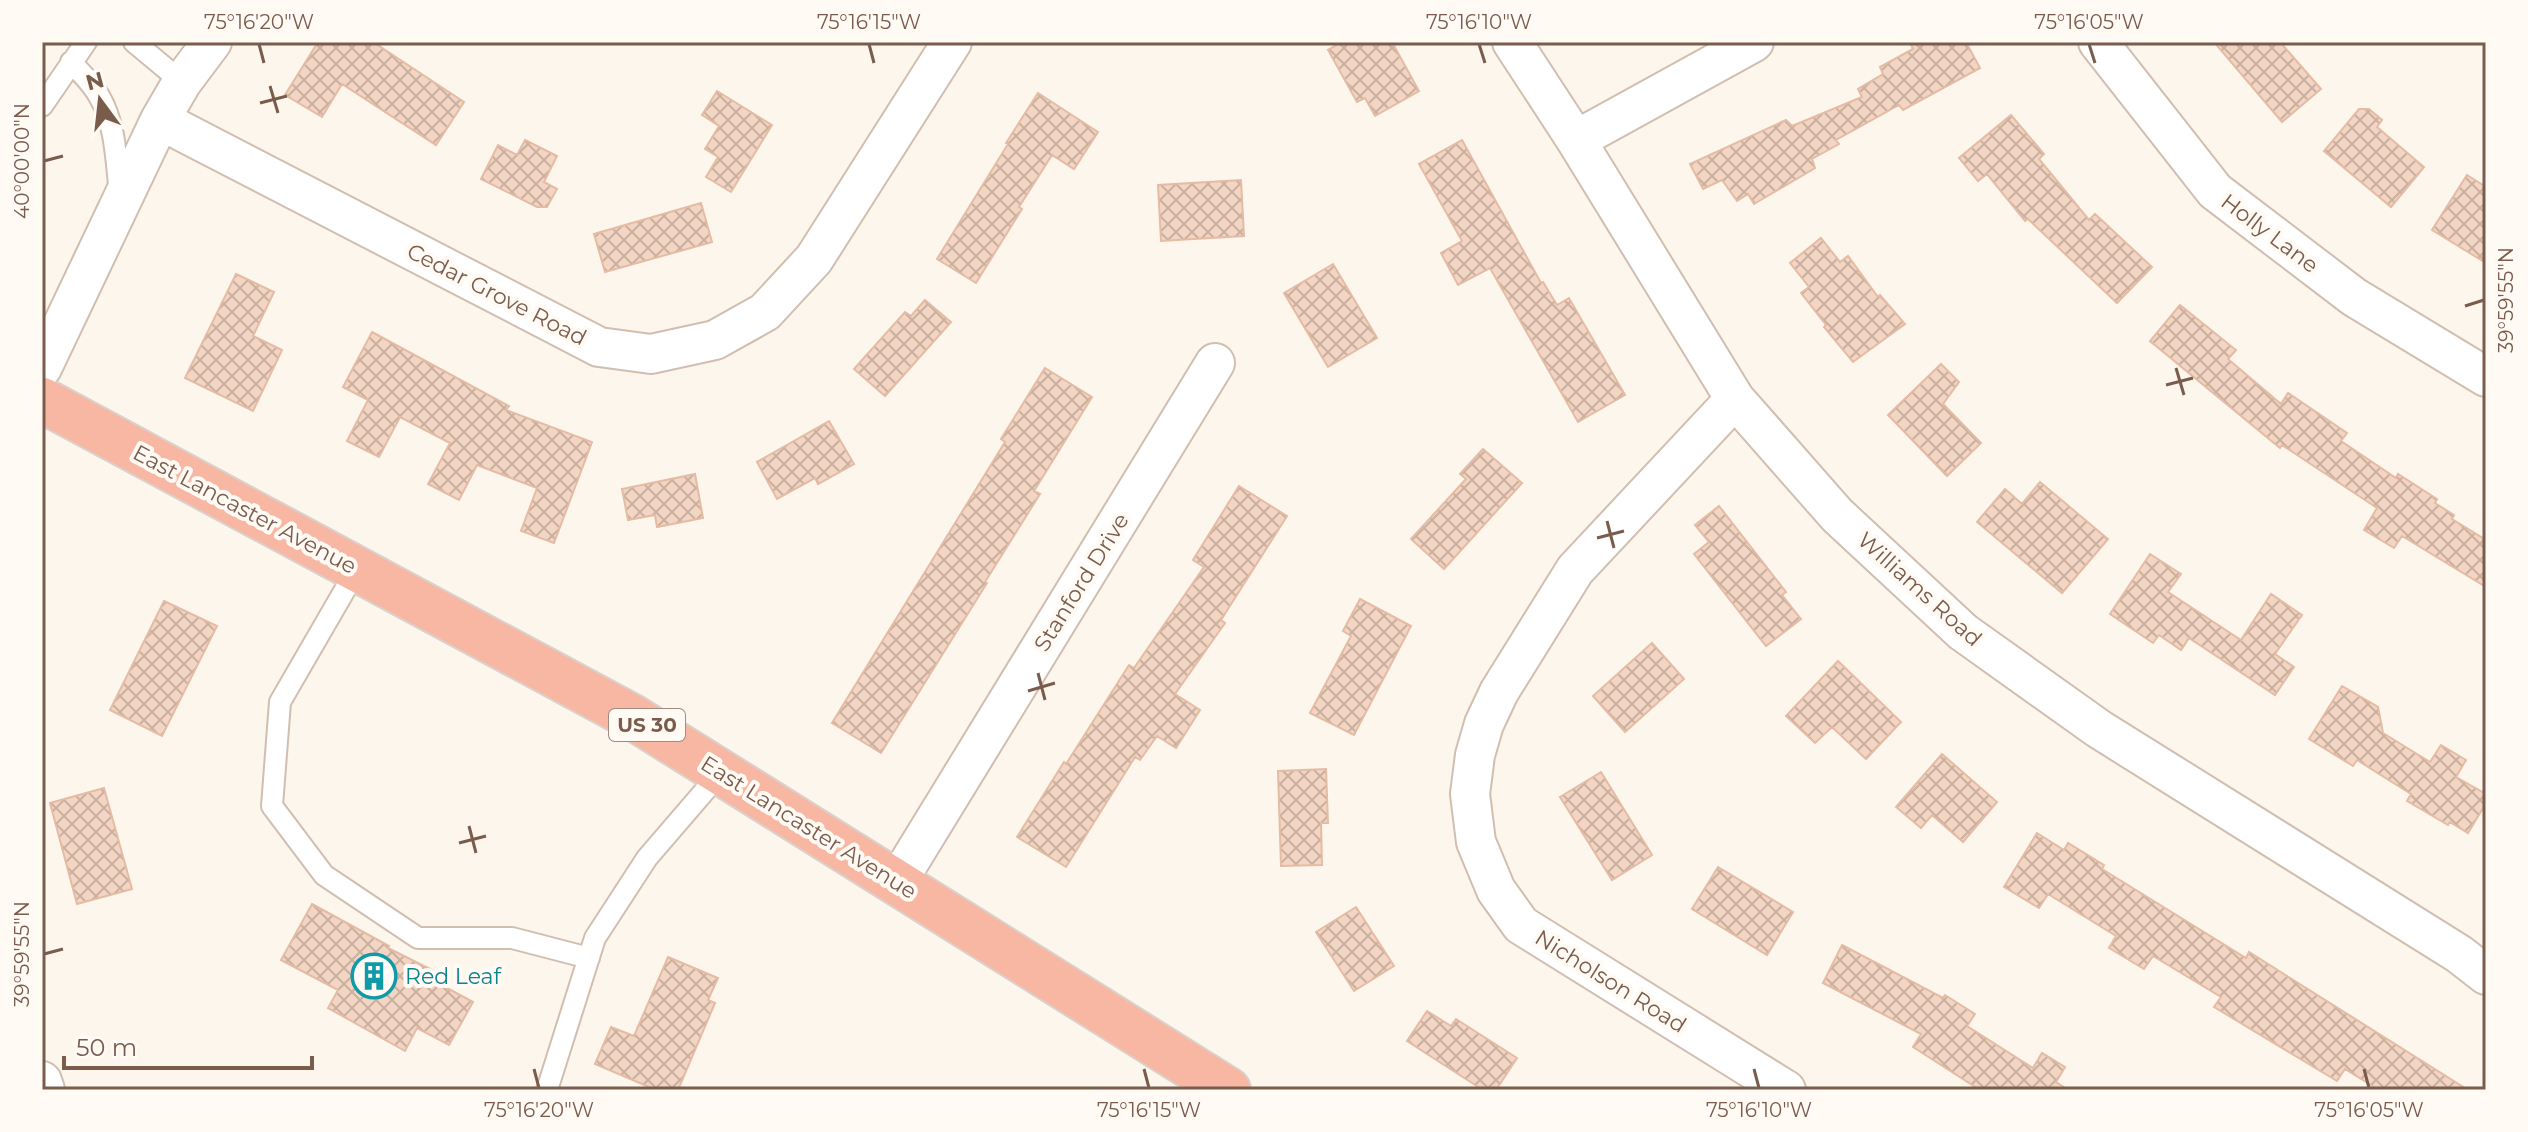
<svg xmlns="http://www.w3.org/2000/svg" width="2528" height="1132" font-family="Montserrat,sans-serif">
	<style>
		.building { fill: url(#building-cross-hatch); stroke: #e6bba3; stroke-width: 2 }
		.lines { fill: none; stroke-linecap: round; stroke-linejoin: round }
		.lane-casing { stroke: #d1beb0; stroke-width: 24 }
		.street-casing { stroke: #d1beb0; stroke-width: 42 }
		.highway-casing { stroke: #dad1cd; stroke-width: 48 }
		.lane { stroke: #fff; stroke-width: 20 }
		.street { stroke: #fff; stroke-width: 38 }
		.highway { stroke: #f7b7a3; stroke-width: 44 }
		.ticks { fill: none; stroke: #7a5c4d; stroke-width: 3 }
		.labels { text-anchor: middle; stroke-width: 8; stroke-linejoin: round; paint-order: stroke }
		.shield { fill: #fffaf3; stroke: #a28b7f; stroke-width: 2 }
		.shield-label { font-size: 20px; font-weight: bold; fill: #7a5c4d }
		.street-label { font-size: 22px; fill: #7a5c4d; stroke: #fffaf3 }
		.culture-label { font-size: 22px; fill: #0d838f; stroke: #fffaf3; text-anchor: start }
		.neatline { fill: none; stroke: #7a5c4d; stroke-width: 3 }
		.ticks-label { font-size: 20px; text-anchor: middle; fill: #7a5c4d }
	</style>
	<defs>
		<pattern id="building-cross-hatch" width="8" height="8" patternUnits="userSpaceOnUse" patternTransform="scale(2)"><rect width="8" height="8" fill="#f3d5c3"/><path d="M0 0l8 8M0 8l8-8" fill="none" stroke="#cab0a1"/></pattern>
	</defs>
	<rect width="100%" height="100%" fill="#fdf6ec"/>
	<!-- building -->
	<path class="building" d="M 318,42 L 373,42 L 464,102 L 436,145 L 342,84 L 322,117 L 285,95 Z
		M 1342,42 L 1392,42 L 1419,91 L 1375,116 L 1365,98 L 1357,102 L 1328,50 Z
		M 1910,42 L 1966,42 L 1980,68 L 1903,110 L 1899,105 L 1836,140 L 1839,144 L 1812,159 L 1815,168 L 1754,204 L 1748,194 L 1737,201 L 1722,180 L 1703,189 L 1690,164 L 1786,120 L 1792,126 L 1862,97 L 1858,89 L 1883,74 L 1880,67 L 1913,49 Z
		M 2214,42 L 2280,42 L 2321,89 L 2282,122 Z
		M 717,91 L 772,125 L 731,192 L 706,177 L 718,157 L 705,149 L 719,126 L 702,115 Z
		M 1038,93 L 1098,132 L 1074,169 L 1052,155 L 1019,207 L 1022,209 L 976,283 L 937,259 L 1008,144 L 1006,143 Z
		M 2359,109 L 2369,109 L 2382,120 L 2377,127 L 2424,167 L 2391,207 L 2324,151 Z
		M 2011,115 L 2044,154 L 2039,159 L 2089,220 L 2095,214 L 2152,267 L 2117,303 L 2028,219 L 2025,221 L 1987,174 L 1978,181 L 1959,158 Z
		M 525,140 L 557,156 L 544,182 L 557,189 L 547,207 L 537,207 L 481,179 L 498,145 L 517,155 Z
		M 1462,140 L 1541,283 L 1543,282 L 1557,305 L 1569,298 L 1625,395 L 1578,422 L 1490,268 L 1458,285 L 1441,253 L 1462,241 L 1419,164 Z
		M 2467,175 L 2486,187 L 2486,263 L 2432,230 Z
		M 1241,180 L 1244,236 L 1161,241 L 1158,185 Z
		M 701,203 L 712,242 L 605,272 L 594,234 Z
		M 1821,238 L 1840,262 L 1848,256 L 1878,297 L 1880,295 L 1905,324 L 1853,362 L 1824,327 L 1826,325 L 1801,293 L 1809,287 L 1790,263 Z
		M 1333,264 L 1377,338 L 1328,367 L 1284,293 Z
		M 236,274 L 274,292 L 253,336 L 282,350 L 253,411 L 185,378 Z
		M 925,300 L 951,322 L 885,396 L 854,369 L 905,312 L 911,316 Z
		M 2180,305 L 2236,350 L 2228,359 L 2281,404 L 2288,393 L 2347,433 L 2341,441 L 2396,478 L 2398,474 L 2437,499 L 2435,503 L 2454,515 L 2452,519 L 2486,540 L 2486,587 L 2402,536 L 2394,548 L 2364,530 L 2377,508 L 2282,445 L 2280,448 L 2150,341 Z
		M 372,332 L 509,406 L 506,410 L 592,442 L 554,543 L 521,531 L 537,488 L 477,465 L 459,500 L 428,484 L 450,443 L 400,417 L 379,457 L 347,441 L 368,400 L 343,387 Z
		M 1941,364 L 1959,382 L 1943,404 L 1981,443 L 1947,476 L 1888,415 Z
		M 1045,368 L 1092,397 L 1034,491 L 1040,494 L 985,582 L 987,583 L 881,753 L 832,723 L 1005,442 L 1001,439 Z
		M 829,421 L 854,464 L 818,484 L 815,478 L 777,499 L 757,462 Z
		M 1483,449 L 1522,483 L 1444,569 L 1411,539 L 1466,479 L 1460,474 Z
		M 695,474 L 703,518 L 657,527 L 655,515 L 628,520 L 622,489 Z
		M 2040,482 L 2108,539 L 2062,593 L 1977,522 L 2005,489 L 2022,504 Z
		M 1239,486 L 1287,516 L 1221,620 L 1225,623 L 1175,694 L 1200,710 L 1176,748 L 1157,736 L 1140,760 L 1135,757 L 1066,867 L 1017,837 L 1064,762 L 1066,764 L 1129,665 L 1134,668 L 1204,567 L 1193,560 Z
		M 1719,506 L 1786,592 L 1782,595 L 1801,619 L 1766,646 L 1694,554 L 1709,542 L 1695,525 Z
		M 2150,554 L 2181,574 L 2168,592 L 2241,640 L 2271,594 L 2302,615 L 2275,654 L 2294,667 L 2275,695 L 2189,638 L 2181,650 L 2159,635 L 2153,643 L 2110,614 Z
		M 1360,599 L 1411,626 L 1354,735 L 1310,713 L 1351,636 L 1343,631 Z
		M 164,601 L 217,626 L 162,736 L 110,710 Z
		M 1652,643 L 1684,679 L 1625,732 L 1593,696 Z
		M 1838,661 L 1901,722 L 1866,759 L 1832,727 L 1815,743 L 1786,716 Z
		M 2342,686 L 2378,707 L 2383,733 L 2430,762 L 2441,745 L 2466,760 L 2456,777 L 2486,794 L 2486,803 L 2468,833 L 2450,822 L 2448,825 L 2407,801 L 2411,794 L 2357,760 L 2353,766 L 2309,739 Z
		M 1942,754 L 1997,802 L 1963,842 L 1932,815 L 1921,828 L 1896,807 Z
		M 1326,769 L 1328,823 L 1321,823 L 1322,865 L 1281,866 L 1278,771 Z
		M 1601,772 L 1652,855 L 1612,880 L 1560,797 Z
		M 104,788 L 132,889 L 77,904 L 50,803 Z
		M 2037,833 L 2064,850 L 2068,843 L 2104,865 L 2102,869 L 2246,958 L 2249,952 L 2468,1090 L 2379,1090 L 2345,1069 L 2337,1081 L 2214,1007 L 2221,997 L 2153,956 L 2144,969 L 2109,948 L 2116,936 L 2048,894 L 2039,908 L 2004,887 Z
		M 1718,867 L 1793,912 L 1767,955 L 1692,909 Z
		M 312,904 L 389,946 L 388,948 L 434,971 L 436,982 L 473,1002 L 449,1045 L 417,1028 L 405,1051 L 328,1008 L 338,990 L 281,960 Z
		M 1356,907 L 1394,966 L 1354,991 L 1316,932 Z
		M 1842,945 L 1943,998 L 1945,995 L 1975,1014 L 1967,1026 L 2033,1068 L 2042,1053 L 2065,1067 L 2056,1082 L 2068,1090 L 1980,1090 L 1913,1047 L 1921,1034 L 1823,983 Z
		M 668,957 L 718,978 L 708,1000 L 715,1003 L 678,1090 L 656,1090 L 595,1064 L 611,1027 L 634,1036 Z
		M 1427,1011 L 1451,1026 L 1456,1019 L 1517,1058 L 1496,1090 L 1483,1090 L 1407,1041 Z"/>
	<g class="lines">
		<!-- lane casing -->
		<g class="lane-casing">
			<path id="lane" d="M 134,42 L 182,82
				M 71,62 C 81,73 92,83 99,96 C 116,124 116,161 120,193
				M 42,106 L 86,42
				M 357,569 L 280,702 L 272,806 L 324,875 L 418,938 L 512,938 L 589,958
				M 547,1090 L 595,938 L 647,858 L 721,772"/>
		</g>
		<!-- street casing -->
		<g class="street-casing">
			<path id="street" d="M 1512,42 L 1576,140 L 1735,399 L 1837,515 L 1963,632 L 2099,729 L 2459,954 L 2486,975
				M 2098,42 L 2215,191 L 2354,297 L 2486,377
				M 160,120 L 599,347 L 651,354 L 715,340 L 765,312 L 814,259 L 952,42
				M 1576,140 L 1754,42
				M 42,368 L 160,120 L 182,82 L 212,42
				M 1735,399 L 1575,570 L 1499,692 L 1484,724 L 1475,755 L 1470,794 L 1476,842 L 1496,890 L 1521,925 L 1786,1090
				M 897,882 L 1215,363
				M 42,1081 L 45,1090"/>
		</g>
		<!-- highway casing -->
		<g class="highway-casing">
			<path id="highway" d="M 42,400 L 634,718 L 1228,1090"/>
		</g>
		<!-- lane -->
		<use href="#lane" class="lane"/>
		<!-- street -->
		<use href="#street" class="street"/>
		<!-- highway -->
		<use href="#highway" class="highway"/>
	</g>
	<!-- ticks -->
	<path class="ticks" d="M 259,44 L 264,63M 869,44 L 874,63M 1479,44 L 1485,63M 2089,44 L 2095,63M 270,86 L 278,113M 260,103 L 287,96M 44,161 L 63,156M 2465,306 L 2484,300M 2176,368 L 2184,395M 2166,385 L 2193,378M 1607,521 L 1614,548M 1597,538 L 1624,531M 1038,673 L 1045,700M 1028,691 L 1055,683M 469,826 L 476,853M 459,843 L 486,836M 44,954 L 63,949M 534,1069 L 539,1088M 1144,1069 L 1149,1088M 1754,1069 L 1759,1088M 2364,1069 L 2369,1088"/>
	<!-- icons -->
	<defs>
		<g id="building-ring" transform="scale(2.3)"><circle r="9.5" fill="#fffaf3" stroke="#0f9aa8" stroke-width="1.5"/><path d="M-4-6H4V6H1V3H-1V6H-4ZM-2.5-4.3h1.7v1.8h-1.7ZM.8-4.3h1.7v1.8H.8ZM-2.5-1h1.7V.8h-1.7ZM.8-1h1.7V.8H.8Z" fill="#0f9aa8"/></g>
	</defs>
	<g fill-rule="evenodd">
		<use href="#building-ring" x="374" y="976"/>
	</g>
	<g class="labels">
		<!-- shield labels -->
		<rect class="shield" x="609" y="709" width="76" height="32" rx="6"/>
		<g class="shield-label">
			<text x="647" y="732">US 30</text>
		</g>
		<!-- street labels -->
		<g class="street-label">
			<text transform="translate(2270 233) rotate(37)" y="8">Holly Lane</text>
			<text transform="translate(497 294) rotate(27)" y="8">Cedar Grove Road</text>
			<text transform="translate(245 509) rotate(28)" y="8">East Lancaster Avenue</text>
			<text transform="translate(1081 582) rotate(-58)" y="8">Stanford Drive</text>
			<text transform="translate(1920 589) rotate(42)" y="8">Williams Road</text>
			<text transform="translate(809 827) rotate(32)" y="8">East Lancaster Avenue</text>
			<text transform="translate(1611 981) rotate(32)" y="8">Nicholson Road</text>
		</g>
		<!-- culture labels -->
		<g class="culture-label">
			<text x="405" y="984">Red Leaf</text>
		</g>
	</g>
	<!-- border -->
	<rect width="2528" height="1132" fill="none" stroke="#fffaf3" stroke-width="88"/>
	<!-- north arrow -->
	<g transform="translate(100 100) rotate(345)" stroke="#fffaf3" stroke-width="6" paint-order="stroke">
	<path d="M0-6L14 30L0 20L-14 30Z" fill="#7a5c4d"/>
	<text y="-12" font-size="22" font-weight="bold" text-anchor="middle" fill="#7a5c4d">N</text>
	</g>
	<!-- scale -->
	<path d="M64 1056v12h248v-12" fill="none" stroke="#7a5c4d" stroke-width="4"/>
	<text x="76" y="1056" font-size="24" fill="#7a5c4d" stroke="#fffaf3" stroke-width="6" paint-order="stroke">50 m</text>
	<rect x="44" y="44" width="2440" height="1044" class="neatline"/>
	<g class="ticks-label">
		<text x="259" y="29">75°16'20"W</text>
		<text x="869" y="29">75°16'15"W</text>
		<text x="1479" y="29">75°16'10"W</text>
		<text x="2089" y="29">75°16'05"W</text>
		<text transform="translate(22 161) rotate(-90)" y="7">40°00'00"N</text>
		<text transform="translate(2506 300) rotate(-90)" y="7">39°59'55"N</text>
		<text transform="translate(22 954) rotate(-90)" y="7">39°59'55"N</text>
		<text x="539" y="1117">75°16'20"W</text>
		<text x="1149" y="1117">75°16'15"W</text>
		<text x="1759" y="1117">75°16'10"W</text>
		<text x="2369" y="1117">75°16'05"W</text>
	</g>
</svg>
